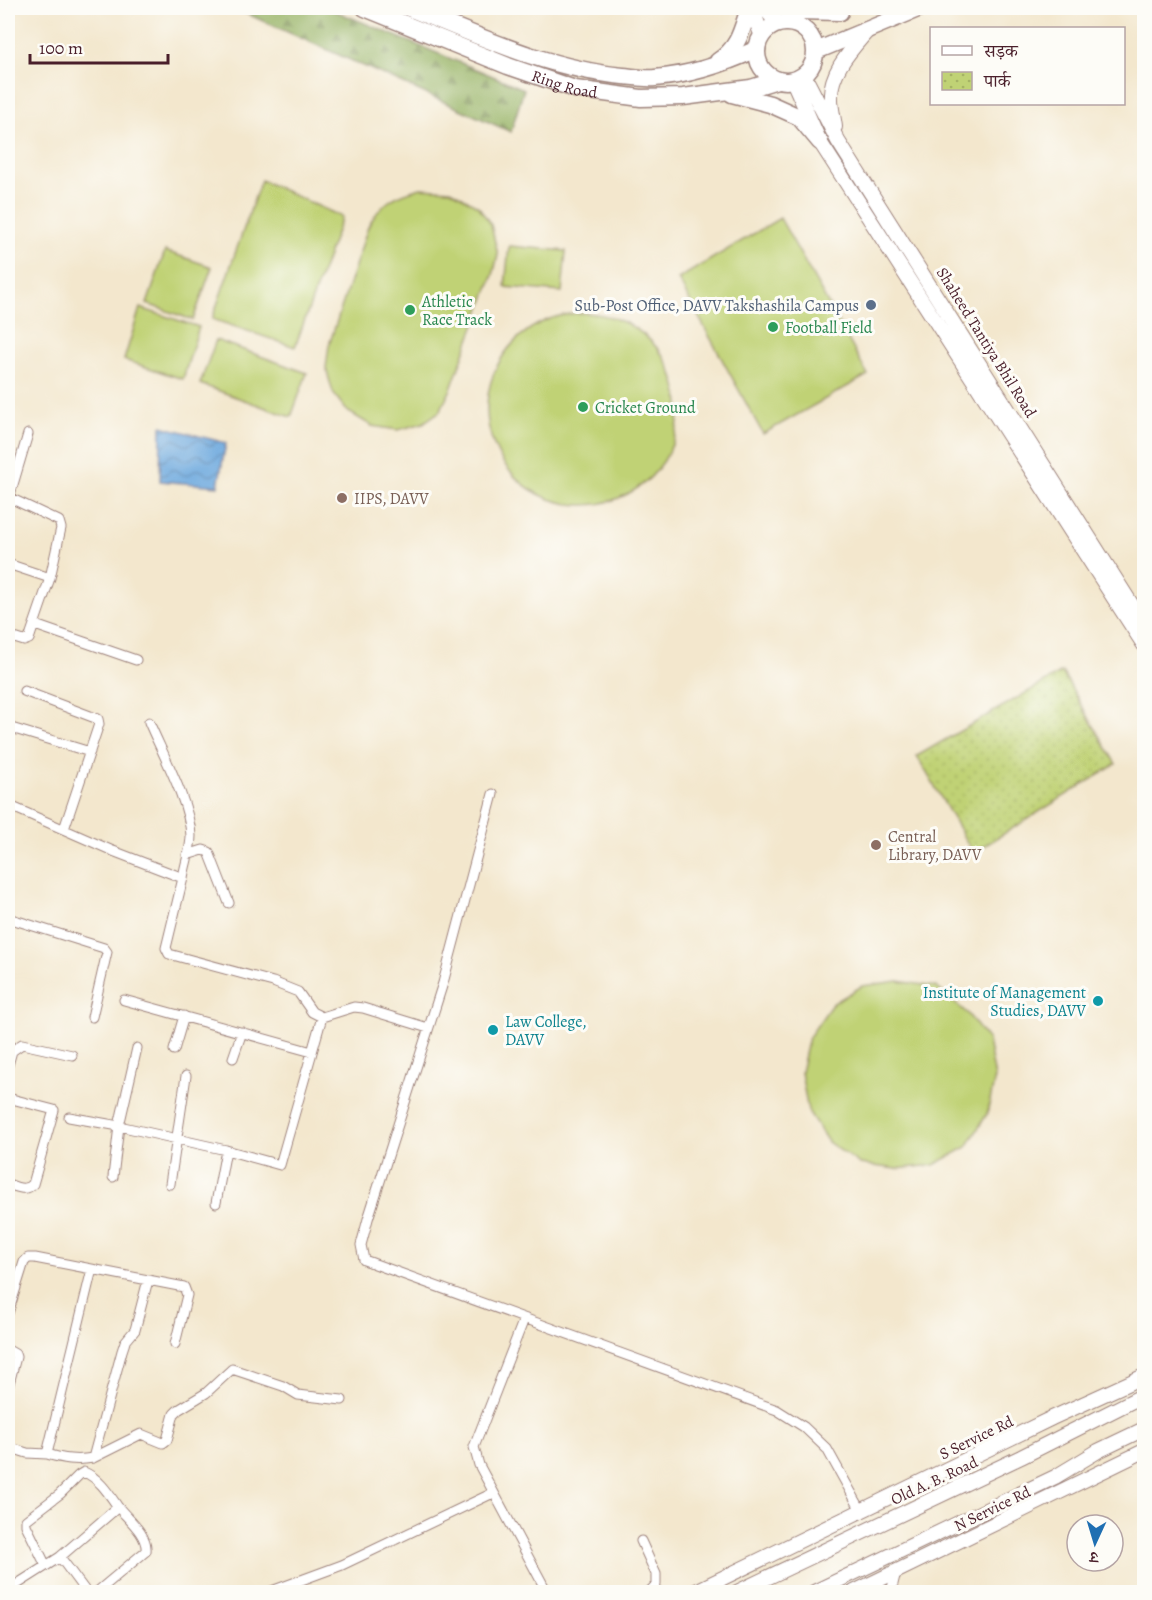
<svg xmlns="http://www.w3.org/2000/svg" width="1152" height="1600" font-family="Alegreya,'Noto Serif Devanagari',serif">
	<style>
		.forest { fill: url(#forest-firs); stroke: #716a48; stroke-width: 1.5 }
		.park { fill: url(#park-dots); stroke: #857850; stroke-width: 1.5 }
		.pitch { fill: #c0d275; stroke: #857850; stroke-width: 1.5 }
		.water { fill: url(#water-waves); stroke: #5b6484; stroke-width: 1.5 }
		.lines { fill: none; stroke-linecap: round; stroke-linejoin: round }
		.street-casing { stroke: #9e837c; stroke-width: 11 }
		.secondary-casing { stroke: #9e837c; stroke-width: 16 }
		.primary-casing { stroke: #9e837c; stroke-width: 17 }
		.highway-casing { stroke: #9e837c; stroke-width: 19 }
		.street { stroke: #fff; stroke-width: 9 }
		.secondary { stroke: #fff; stroke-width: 14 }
		.primary { stroke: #fff; stroke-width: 15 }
		.highway { stroke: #fff; stroke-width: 16 }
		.service-dot { fill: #5c6f8a; stroke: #fdfcf7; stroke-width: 2 }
		.leisure-dot { fill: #2e9e5b; stroke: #fdfcf7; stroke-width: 2 }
		.education-dot { fill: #8d6e63; stroke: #fdfcf7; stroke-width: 2 }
		.culture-dot { fill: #0f9aa8; stroke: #fdfcf7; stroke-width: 2 }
		.labels { text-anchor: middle; stroke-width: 6; stroke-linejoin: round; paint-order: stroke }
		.street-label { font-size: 16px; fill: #4a1f2b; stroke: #fdfcf7 }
		.leisure-label { font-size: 16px; fill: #27864d; stroke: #fdfcf7; text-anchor: start }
		.service-label { font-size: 16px; fill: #4e5e75; stroke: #fdfcf7; text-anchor: end }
		.education-label { font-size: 16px; fill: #785e54; stroke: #fdfcf7; text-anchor: start }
		.culture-label { font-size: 16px; fill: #0d838f; stroke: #fdfcf7; text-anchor: end }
	</style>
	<defs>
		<pattern id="forest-firs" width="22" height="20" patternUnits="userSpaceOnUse" patternTransform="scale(1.5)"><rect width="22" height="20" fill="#98b466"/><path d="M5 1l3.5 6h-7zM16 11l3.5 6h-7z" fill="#7e9254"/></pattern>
		<pattern id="park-dots" width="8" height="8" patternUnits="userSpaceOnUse" patternTransform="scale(1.5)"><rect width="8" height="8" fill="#c0d275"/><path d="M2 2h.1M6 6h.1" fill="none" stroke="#a6b465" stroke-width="1.8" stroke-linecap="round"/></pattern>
		<pattern id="water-waves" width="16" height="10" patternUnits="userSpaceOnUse" patternTransform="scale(1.5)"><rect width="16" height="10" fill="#6ca8de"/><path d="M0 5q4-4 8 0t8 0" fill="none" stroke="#5b88b4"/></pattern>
	</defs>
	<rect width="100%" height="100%" fill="#fdfcf7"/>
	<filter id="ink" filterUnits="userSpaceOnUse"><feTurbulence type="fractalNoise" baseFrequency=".0167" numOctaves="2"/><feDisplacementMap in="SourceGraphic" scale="12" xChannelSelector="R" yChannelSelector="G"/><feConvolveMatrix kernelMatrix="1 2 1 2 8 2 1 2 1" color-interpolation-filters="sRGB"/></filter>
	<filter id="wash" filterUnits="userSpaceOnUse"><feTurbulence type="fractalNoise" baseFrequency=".008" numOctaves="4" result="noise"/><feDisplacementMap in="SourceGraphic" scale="24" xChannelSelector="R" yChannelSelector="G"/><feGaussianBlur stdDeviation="1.35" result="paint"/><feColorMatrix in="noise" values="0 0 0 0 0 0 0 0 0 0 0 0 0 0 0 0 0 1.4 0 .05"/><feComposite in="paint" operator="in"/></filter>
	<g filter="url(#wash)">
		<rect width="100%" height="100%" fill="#f3e7cd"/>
		<!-- forest -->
		<path class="forest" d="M 234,8 L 328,8 L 524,89 L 511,132 Z"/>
		<!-- park -->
		<path class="park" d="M 1062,672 L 1116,764 L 973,853 L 917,756 Z"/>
		<!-- pitch -->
		<path class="pitch" d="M 261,180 L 342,217 L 295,347 L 212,319 Z
			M 421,188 L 451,190 L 479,207 L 491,225 L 498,255 L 493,275 L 451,389 L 440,411 L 423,423 L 398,430 L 372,426 L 347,411 L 333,393 L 326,368 L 329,345 L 368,227 C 381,202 395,195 421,188 Z
			M 780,218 L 868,375 L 763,434 L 678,279 Z
			M 509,246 L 566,251 L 562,292 L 505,287 Z
			M 165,251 L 212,267 L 193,320 L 147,304 Z
			M 140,308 L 199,327 L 183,379 L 124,360 Z
			M487 409a96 96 0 1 1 192 0a96 96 0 1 1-192 0Z
			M 216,340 L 307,373 L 291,417 L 200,384 Z
			M 898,981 L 936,987 L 967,1013 L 988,1040 L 995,1078 L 987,1114 L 967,1147 L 934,1165 L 896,1169 L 860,1164 L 828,1142 L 808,1111 L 801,1072 L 809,1037 L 832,1004 L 862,986 Z"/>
		<!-- water -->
		<path class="water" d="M 161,426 L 226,443 L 218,486 L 160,481 Z"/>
	</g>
	<g filter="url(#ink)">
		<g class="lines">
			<!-- street casing -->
			<g class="street-casing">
				<path id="street" d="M 8,497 L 59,521 L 61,528 L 50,578
					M 9,498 L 28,434
					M 8,564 L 50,578 L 29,639 L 24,641 L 8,636
					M 35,625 L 136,660
					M 24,691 L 98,719 L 99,724 L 64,829
					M 8,727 L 90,752
					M 493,794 L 443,983 L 368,1219 L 361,1245 L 364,1260 L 777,1410 L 804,1427 L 827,1449 L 862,1512
					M 8,805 L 113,851 L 183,878 C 185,864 191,849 191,836 C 190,803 162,753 149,722
					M 187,855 L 203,850 L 209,852 L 229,903
					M 183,878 L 166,948 L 169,954 L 273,982 L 298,992 L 312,1012 L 322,1017 L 354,1007 L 363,1008 L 428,1028
					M 8,918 L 104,948 L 107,952 L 92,1017
					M 124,1000 L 312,1052
					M 137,1048 L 119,1126 L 226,1150 L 280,1165 L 322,1017
					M 174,1050 L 184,1016
					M 233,1058 L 242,1032
					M 8,1065 L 12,1051 L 22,1044 L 72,1055
					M 8,1098 L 54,1110 L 33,1184 C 26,1192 16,1187 8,1184
					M 69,1117 L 119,1126 L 113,1177
					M 170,1184 L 186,1076
					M 216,1203 L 226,1150
					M 92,1269 L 47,1454 C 64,1459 76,1461 93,1458 L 122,1351 L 125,1342 L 135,1330 L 148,1280
					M 8,1313 L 24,1262 L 28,1258 L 35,1258 L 184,1287 L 187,1295 L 175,1344
					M 524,1319 L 474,1447 L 479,1465 L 547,1592
					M 8,1350 L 15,1354 L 16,1357 L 8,1387
					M 8,1447 L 27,1453 L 47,1454
					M 93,1458 L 141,1434 L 163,1443 L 167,1440 L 174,1414 L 178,1410 L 206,1393 L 232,1369 L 283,1386 L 298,1395 L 342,1400
					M 641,1541 L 656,1574 L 656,1585 L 649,1592
					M 60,1557 L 86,1592
					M 46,1566 L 26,1525 L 26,1520 L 60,1494 L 79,1475 L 84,1472 C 99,1478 109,1494 118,1507
					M 8,1590 L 60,1557 L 118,1507 C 128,1519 148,1535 146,1551 L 97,1592
					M 269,1592 L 342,1565 L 493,1493
					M 891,1592 L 896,1572"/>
			</g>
			<!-- secondary casing -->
			<g class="secondary-casing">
				<path id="secondary" d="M 804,75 L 838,141 L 1144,624
					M 793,81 L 820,142 L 1144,645
					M 835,127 C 834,118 831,108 831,99 C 829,72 852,49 868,30
					M 694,1592 L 1052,1418 L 1144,1376
					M 737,1592 L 1021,1457 L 1144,1395
					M 814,1592 L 1055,1477 L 1098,1451 L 1144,1429
					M 854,1592 L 1144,1451"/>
			</g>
			<!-- primary casing -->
			<g class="primary-casing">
				<path id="primary" d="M 751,8 L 762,35
					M 765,8 L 778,24"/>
			</g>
			<!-- highway casing -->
			<g class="highway-casing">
				<g id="highway">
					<path id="s1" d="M 365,8 L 508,66 L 575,89 L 641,98 L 683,97 L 751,88 L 777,80"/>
					<path d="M 409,8 C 479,36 548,69 623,76 C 634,77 645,79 655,78 C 692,75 724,64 757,49"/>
					<path d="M 783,8 L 797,11 L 840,12"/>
					<circle cx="786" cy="52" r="29"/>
					<path d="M 816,51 L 920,8"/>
					<path d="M 718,61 C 739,48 742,29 749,8"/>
					<path d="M 732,94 L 770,104 L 799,117 L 820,142"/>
				</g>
			</g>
			<!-- street -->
			<use href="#street" class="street"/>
			<!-- secondary -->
			<use href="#secondary" class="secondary"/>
			<!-- primary -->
			<use href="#primary" class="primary"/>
			<!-- highway -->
			<use href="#highway" class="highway"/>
		</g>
	</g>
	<!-- markers -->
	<circle class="service-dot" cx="871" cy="305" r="6"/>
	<g class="leisure-dot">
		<circle cx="410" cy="310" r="6"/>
		<circle cx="773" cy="327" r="6"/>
		<circle cx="583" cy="407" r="6"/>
	</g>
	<g class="education-dot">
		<circle cx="342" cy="498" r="6"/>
		<circle cx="876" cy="845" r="6"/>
	</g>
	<g class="culture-dot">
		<circle cx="1098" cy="1001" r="6"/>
		<circle cx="493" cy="1030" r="6"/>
	</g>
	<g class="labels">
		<!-- street labels -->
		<g class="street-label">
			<text dy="6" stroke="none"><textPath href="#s1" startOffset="214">Ring Road</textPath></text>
			<text transform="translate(987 342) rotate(58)" y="6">Shaheed Tantiya Bhil Road</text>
			<text transform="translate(976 1437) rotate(-26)" y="6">S Service Rd</text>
			<text transform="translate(934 1480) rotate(-25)" y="6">Old A. B. Road</text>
			<text transform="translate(992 1508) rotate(-26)" y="6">N Service Rd</text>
		</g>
		<!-- leisure labels -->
		<g class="leisure-label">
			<text x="422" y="307">Athletic<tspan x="422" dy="18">Race Track</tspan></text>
			<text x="785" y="333">Football Field</text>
			<text x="595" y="413">Cricket Ground</text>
		</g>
		<!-- service labels -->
		<g class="service-label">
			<text x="859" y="311">Sub-Post Office, DAVV Takshashila Campus</text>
		</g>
		<!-- education labels -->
		<g class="education-label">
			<text x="354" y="504">IIPS, DAVV</text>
			<text x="888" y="842">Central<tspan x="888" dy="18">Library, DAVV</tspan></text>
		</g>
		<!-- culture labels -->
		<g class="culture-label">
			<text x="1086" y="998">Institute of Management<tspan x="1086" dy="18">Studies, DAVV</tspan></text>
			<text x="505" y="1027" text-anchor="start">Law College,<tspan x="505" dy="18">DAVV</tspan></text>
		</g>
	</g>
	<!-- margin -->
	<rect width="1152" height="1600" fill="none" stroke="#fdfcf7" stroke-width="30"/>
	<!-- legend -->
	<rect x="930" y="27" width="195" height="78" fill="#fdfcf7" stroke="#b5a4a5" stroke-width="1.5"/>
	<rect x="942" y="46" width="30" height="9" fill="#ffffff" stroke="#b5a4a5" stroke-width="1.5"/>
	<text x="984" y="57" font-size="18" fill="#4a1f2b">सड़क</text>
	<rect x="942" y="72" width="30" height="18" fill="url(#park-dots)" stroke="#b5a4a5" stroke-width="1.5"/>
	<text x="984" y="87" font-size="18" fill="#4a1f2b">पार्क</text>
	<!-- north arrow -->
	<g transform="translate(1095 1543) rotate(184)"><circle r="28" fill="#fdfcf7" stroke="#b5a4a5" stroke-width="1.5"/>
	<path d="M0-4.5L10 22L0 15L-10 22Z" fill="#1f6fb2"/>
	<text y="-9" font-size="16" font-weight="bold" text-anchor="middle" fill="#4a1f2b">उ</text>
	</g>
	<!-- scale -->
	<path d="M30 54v9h138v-9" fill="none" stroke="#4a1f2b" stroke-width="3"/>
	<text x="39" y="54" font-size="18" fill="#4a1f2b" stroke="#fdfcf7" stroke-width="4.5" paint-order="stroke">100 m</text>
</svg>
